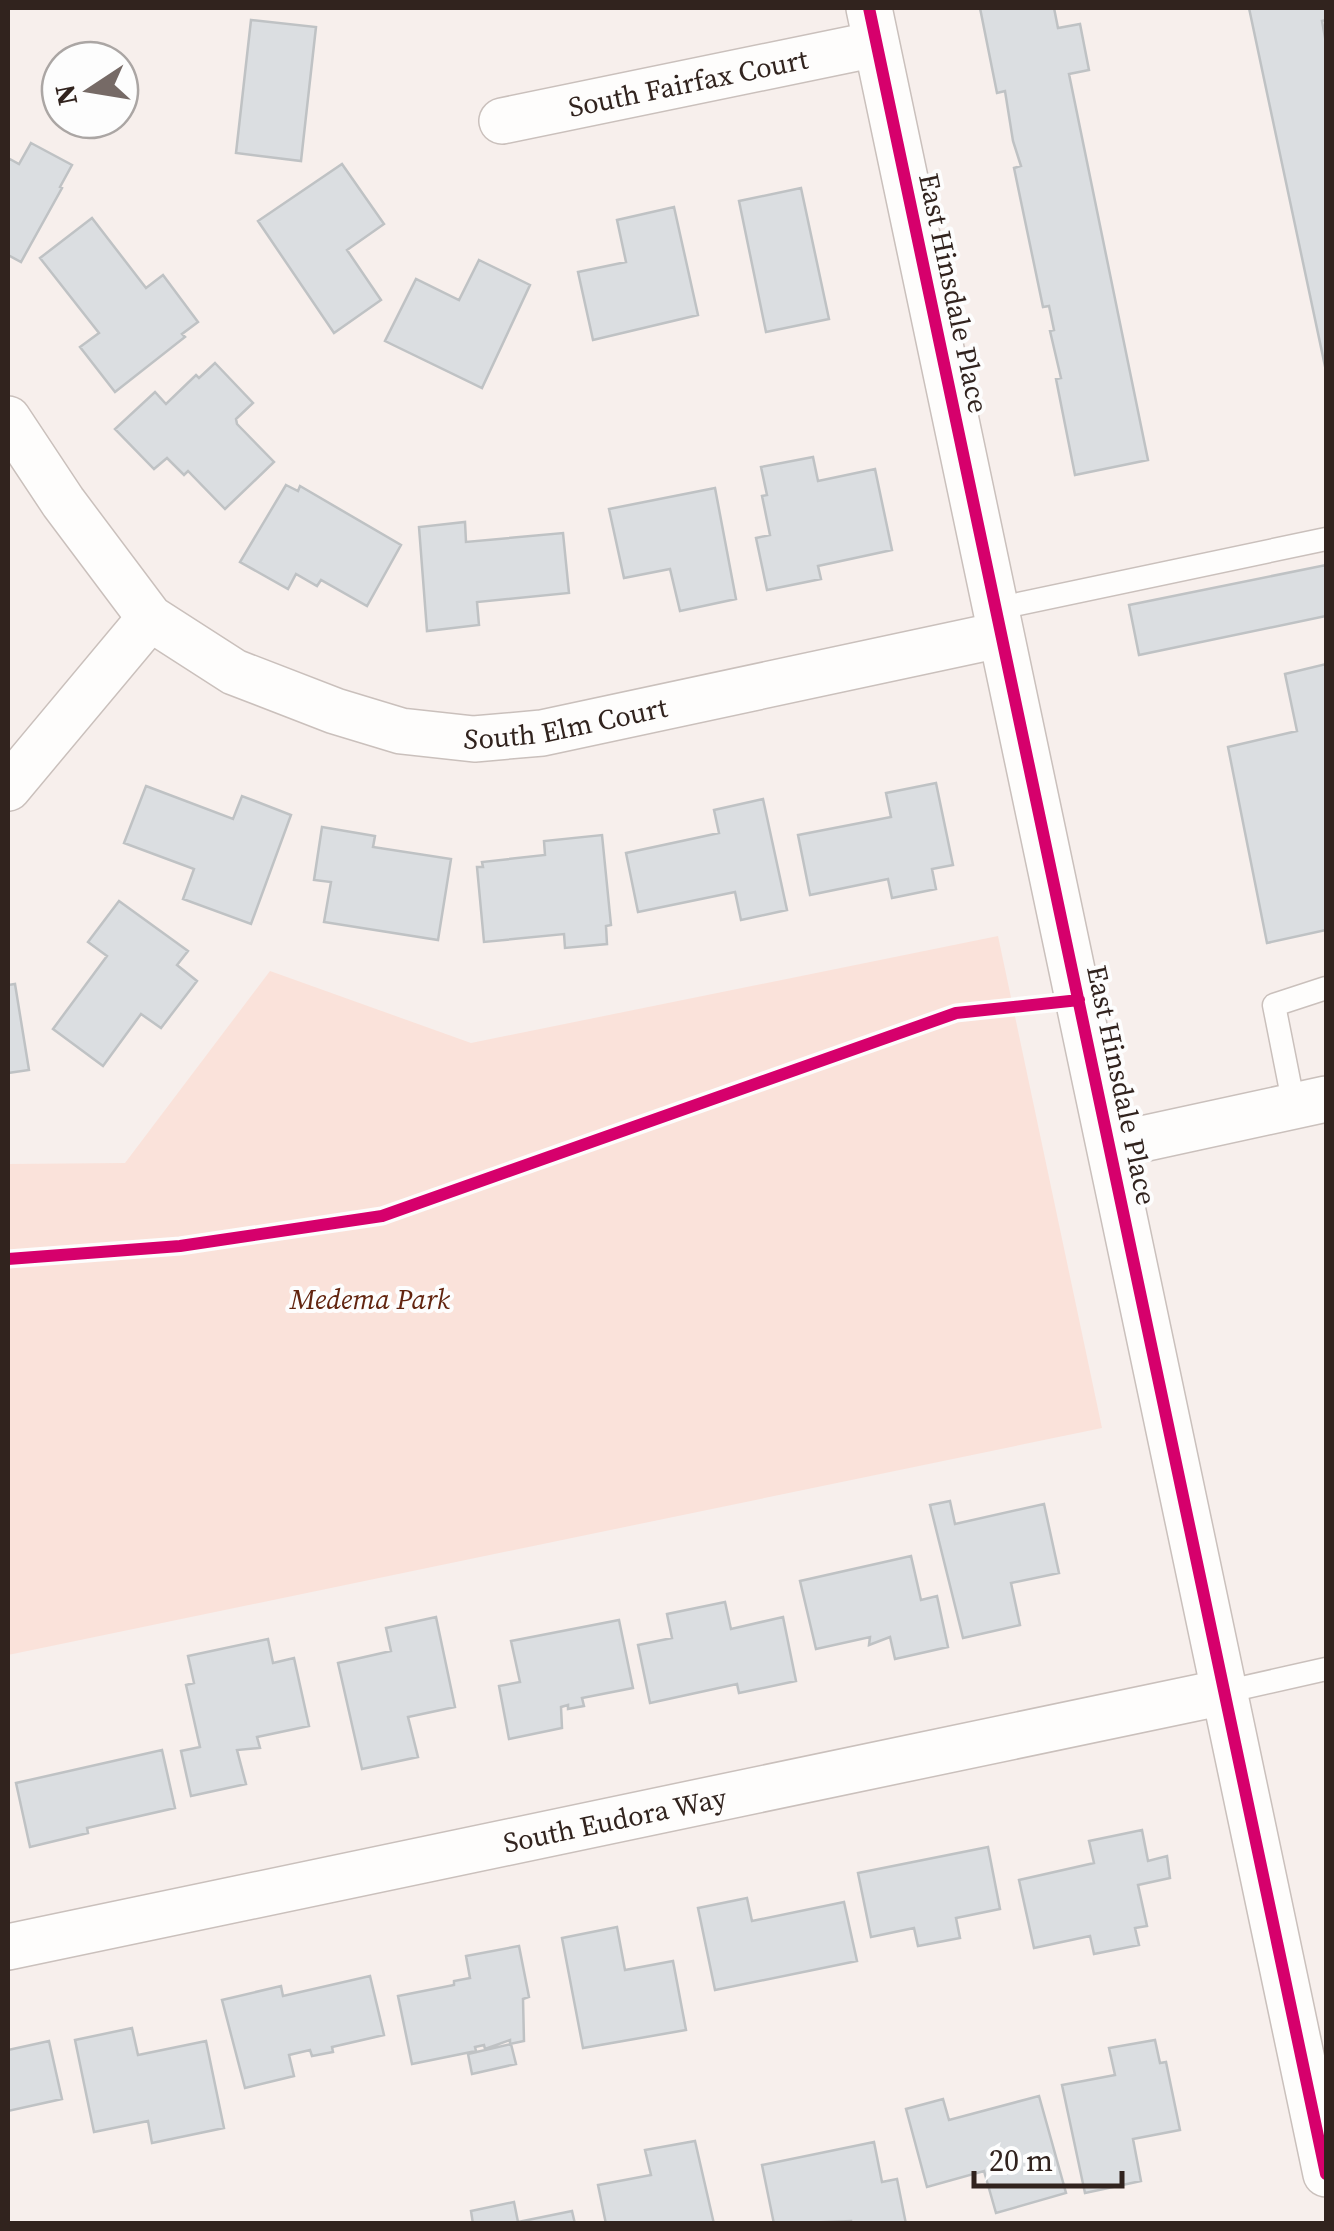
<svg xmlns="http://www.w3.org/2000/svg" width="1334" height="2231" font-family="'Source Serif 4',serif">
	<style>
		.green { fill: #fae2da }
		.building { fill: #dbdee1; stroke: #bfc2c4; stroke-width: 2.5 }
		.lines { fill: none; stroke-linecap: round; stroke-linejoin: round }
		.lane-casing { stroke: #cac0bc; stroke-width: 25 }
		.street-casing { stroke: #cac0bc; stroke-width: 48 }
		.lane { stroke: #fefdfc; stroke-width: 22 }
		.street { stroke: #fefdfc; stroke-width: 45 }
		.cycleway-casing { stroke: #fdfdfd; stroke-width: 19 }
		.cycleway { stroke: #d6006c; stroke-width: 12 }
		.labels { text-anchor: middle; stroke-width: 8; stroke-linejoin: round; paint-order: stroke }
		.street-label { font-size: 28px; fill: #31231e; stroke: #fdfdfd }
		.park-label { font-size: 28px; font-style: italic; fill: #62240f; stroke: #fdfdfd }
	</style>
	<rect width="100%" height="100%" fill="#f7efec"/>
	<!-- green -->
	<path class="green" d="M 998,936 L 1102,1428 L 8,1655 L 8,1164 L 125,1163 L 270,971 L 471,1043 Z"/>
	<!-- building -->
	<path class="building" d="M 980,8 L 1054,8 L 1058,28 L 1080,24 L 1089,70 L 1069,74 L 1148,460 L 1075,475 L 1056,379 L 1061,378 L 1050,331 L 1054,330 L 1049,306 L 1043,307 L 1014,168 L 1021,166 L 1013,141 L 1005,91 L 997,93 Z
		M 1249,8 L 1325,8 L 1326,20 L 1322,21 L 1326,43 L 1326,371 Z
		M 251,20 L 316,27 L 301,161 L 236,153 Z
		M 31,143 L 72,165 L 60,187 L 62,188 L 21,262 L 8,255 L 8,158 L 19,164 Z
		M 342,164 L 384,224 L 347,250 L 381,300 L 334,333 L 258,221 Z
		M 801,188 L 829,319 L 766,332 L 739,201 Z
		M 674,207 L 698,315 L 593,340 L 578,272 L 626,262 L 617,220 Z
		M 92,218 L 146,288 L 163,275 L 198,322 L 182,334 L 185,337 L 115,392 L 80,347 L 99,333 L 40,258 Z
		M 479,260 L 530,285 L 482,388 L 385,341 L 416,279 L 459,300 Z
		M 215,363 L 253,403 L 236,419 L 237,424 L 274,462 L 225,509 L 188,471 L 184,475 L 167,458 L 154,469 L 115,429 L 155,392 L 166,404 L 196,375 L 199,378 Z
		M 813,457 L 818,481 L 875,469 L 892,550 L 818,566 L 821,579 L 767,590 L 756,538 L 770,535 L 762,496 L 767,495 L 761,467 Z
		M 286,485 L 298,491 L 300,486 L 401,545 L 367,606 L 321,580 L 317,586 L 296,574 L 288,589 L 240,562 Z
		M 715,488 L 736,599 L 680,611 L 670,569 L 624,578 L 609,509 Z
		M 465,522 L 466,542 L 563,533 L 569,593 L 477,602 L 479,625 L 427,631 L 419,527 Z
		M 1326,565 L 1326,616 L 1139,655 L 1129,605 Z
		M 1326,664 L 1326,930 L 1267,943 L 1228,747 L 1297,731 L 1285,674 Z
		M 936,783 L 953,865 L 932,869 L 936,889 L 892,898 L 888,879 L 810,895 L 798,835 L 891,817 L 886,793 Z
		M 146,786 L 233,819 L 242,796 L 291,815 L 251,924 L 183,899 L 194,869 L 124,843 Z
		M 763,799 L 787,910 L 741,920 L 735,892 L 638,912 L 626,853 L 719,833 L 714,810 Z
		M 322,827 L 375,836 L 373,847 L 451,859 L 438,940 L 324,922 L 331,882 L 314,880 Z
		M 602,835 L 611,925 L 606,926 L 607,944 L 565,948 L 564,934 L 484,942 L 477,867 L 483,867 L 482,862 L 545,855 L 544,841 Z
		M 119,901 L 188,951 L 177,965 L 197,981 L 161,1028 L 141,1014 L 103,1066 L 53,1029 L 107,956 L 88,942 Z
		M 15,984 L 29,1070 L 8,1073 L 8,985 Z
		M 950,1501 L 955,1524 L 1044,1504 L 1059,1573 L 1011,1583 L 1020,1625 L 963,1638 L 930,1505 Z
		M 911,1556 L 921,1600 L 937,1596 L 948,1647 L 895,1659 L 890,1637 L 869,1645 L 870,1637 L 816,1649 L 800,1581 Z
		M 725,1602 L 731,1629 L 783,1617 L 796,1681 L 739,1693 L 737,1684 L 650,1703 L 638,1645 L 672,1638 L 667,1614 Z
		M 436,1617 L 455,1707 L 408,1717 L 418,1757 L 362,1769 L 338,1663 L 391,1651 L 386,1628 Z
		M 619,1620 L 633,1688 L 582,1698 L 584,1706 L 568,1709 L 568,1705 L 561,1707 L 562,1728 L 509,1739 L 499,1686 L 520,1682 L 511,1641 Z
		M 268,1639 L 273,1663 L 294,1658 L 309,1726 L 257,1737 L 260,1748 L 237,1750 L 246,1784 L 191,1796 L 181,1751 L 200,1747 L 186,1685 L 194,1683 L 188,1656 Z
		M 162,1750 L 175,1808 L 87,1828 L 88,1833 L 30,1847 L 16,1783 Z
		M 1142,1830 L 1148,1861 L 1167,1856 L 1170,1878 L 1138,1885 L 1147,1926 L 1135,1928 L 1139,1945 L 1094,1954 L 1090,1936 L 1034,1948 L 1019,1880 L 1094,1863 L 1089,1841 Z
		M 988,1847 L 1000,1909 L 956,1918 L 960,1938 L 918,1946 L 914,1928 L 871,1937 L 858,1873 Z
		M 747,1898 L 752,1921 L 844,1902 L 857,1961 L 715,1990 L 698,1908 Z
		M 617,1927 L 625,1970 L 673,1961 L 686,2030 L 583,2048 L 562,1938 Z
		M 519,1946 L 529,1997 L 523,1999 L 524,2041 L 510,2044 L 510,2040 L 485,2049 L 484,2045 L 475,2047 L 476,2051 L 412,2064 L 398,1996 L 454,1985 L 454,1981 L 470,1978 L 466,1956 Z
		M 370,1976 L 384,2035 L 332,2047 L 333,2052 L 312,2056 L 310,2050 L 289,2055 L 294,2076 L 245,2088 L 222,2000 L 281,1986 L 283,1996 Z
		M 132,2028 L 138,2055 L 206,2041 L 224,2128 L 152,2143 L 148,2121 L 94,2132 L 75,2040 Z
		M 1155,2040 L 1160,2063 L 1166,2062 L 1180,2130 L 1133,2139 L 1141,2181 L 1085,2193 L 1062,2085 L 1115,2075 L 1109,2048 Z
		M 49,2041 L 62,2099 L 8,2111 L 8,2050 Z
		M 511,2044 L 516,2064 L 472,2074 L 468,2054 Z
		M 1039,2096 L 1066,2193 L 996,2213 L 984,2171 L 927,2187 L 906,2109 L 943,2099 L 949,2120 Z
		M 695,2141 L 714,2224 L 606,2224 L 598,2185 L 651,2175 L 645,2150 Z
		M 874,2142 L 882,2182 L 897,2179 L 906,2224 L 851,2224 L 851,2221 L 774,2224 L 762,2165 Z
		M 514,2202 L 518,2222 L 572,2211 L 575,2224 L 473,2224 L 471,2211 Z"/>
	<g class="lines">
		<!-- lane casing -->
		<g class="lane-casing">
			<path id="lane" d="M 995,609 L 1326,539
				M 1294,1106 L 1274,1005 L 1326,988
				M 1224,1692 L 1326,1669"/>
		</g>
		<!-- street casing -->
		<g class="street-casing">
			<g id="street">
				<path d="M 869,8 L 1326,2174"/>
				<path id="s1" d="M 502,121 L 876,44"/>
				<path id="s2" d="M 8,419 L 63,502 L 150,618 L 234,672 L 335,711 L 401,731 L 474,739 L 542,733 L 999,635"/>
				<path d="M 8,788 L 150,618"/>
				<path d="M 1110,1146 L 1326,1099"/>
				<path id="s3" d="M 8,1947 L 1224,1692"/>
			</g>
		</g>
		<!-- lane -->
		<use href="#lane" class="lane"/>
		<!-- street -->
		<use href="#street" class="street"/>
		<!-- cycleway casing -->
		<g class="cycleway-casing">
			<path id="cycleway" d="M 869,8 L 1326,2174
				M 8,1259 L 180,1246 L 382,1216 L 956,1013 L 1079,1000"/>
		</g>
		<!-- cycleway -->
		<use href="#cycleway" class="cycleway"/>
	</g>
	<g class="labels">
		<!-- street labels -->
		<g class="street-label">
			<text dy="10" stroke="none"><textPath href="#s1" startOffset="190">South Fairfax Court</textPath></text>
			<text transform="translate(954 293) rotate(78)" y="10">East Hinsdale Place</text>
			<text dy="10" stroke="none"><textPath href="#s2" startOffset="688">South Elm Court</textPath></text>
			<text transform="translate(1122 1085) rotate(78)" y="10">East Hinsdale Place</text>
			<text dy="10" stroke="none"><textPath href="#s3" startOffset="620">South Eudora Way</textPath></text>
		</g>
		<!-- park labels -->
		<g class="park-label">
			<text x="370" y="1309">Medema Park</text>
		</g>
	</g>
	<!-- border -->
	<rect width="1334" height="2231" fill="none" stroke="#31231e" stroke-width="20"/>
	<!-- north arrow -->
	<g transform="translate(90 90) rotate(258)"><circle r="48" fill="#fdfdfd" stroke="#aba6a4" stroke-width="2.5"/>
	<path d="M0-8L18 38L0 25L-18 38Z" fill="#766a66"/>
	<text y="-15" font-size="28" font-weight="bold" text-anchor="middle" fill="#31231e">N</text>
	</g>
	<!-- scale -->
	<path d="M974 2171v15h148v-15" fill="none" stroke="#31231e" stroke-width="5"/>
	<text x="989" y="2171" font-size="30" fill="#31231e" stroke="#fdfdfd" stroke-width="8" paint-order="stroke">20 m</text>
</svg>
